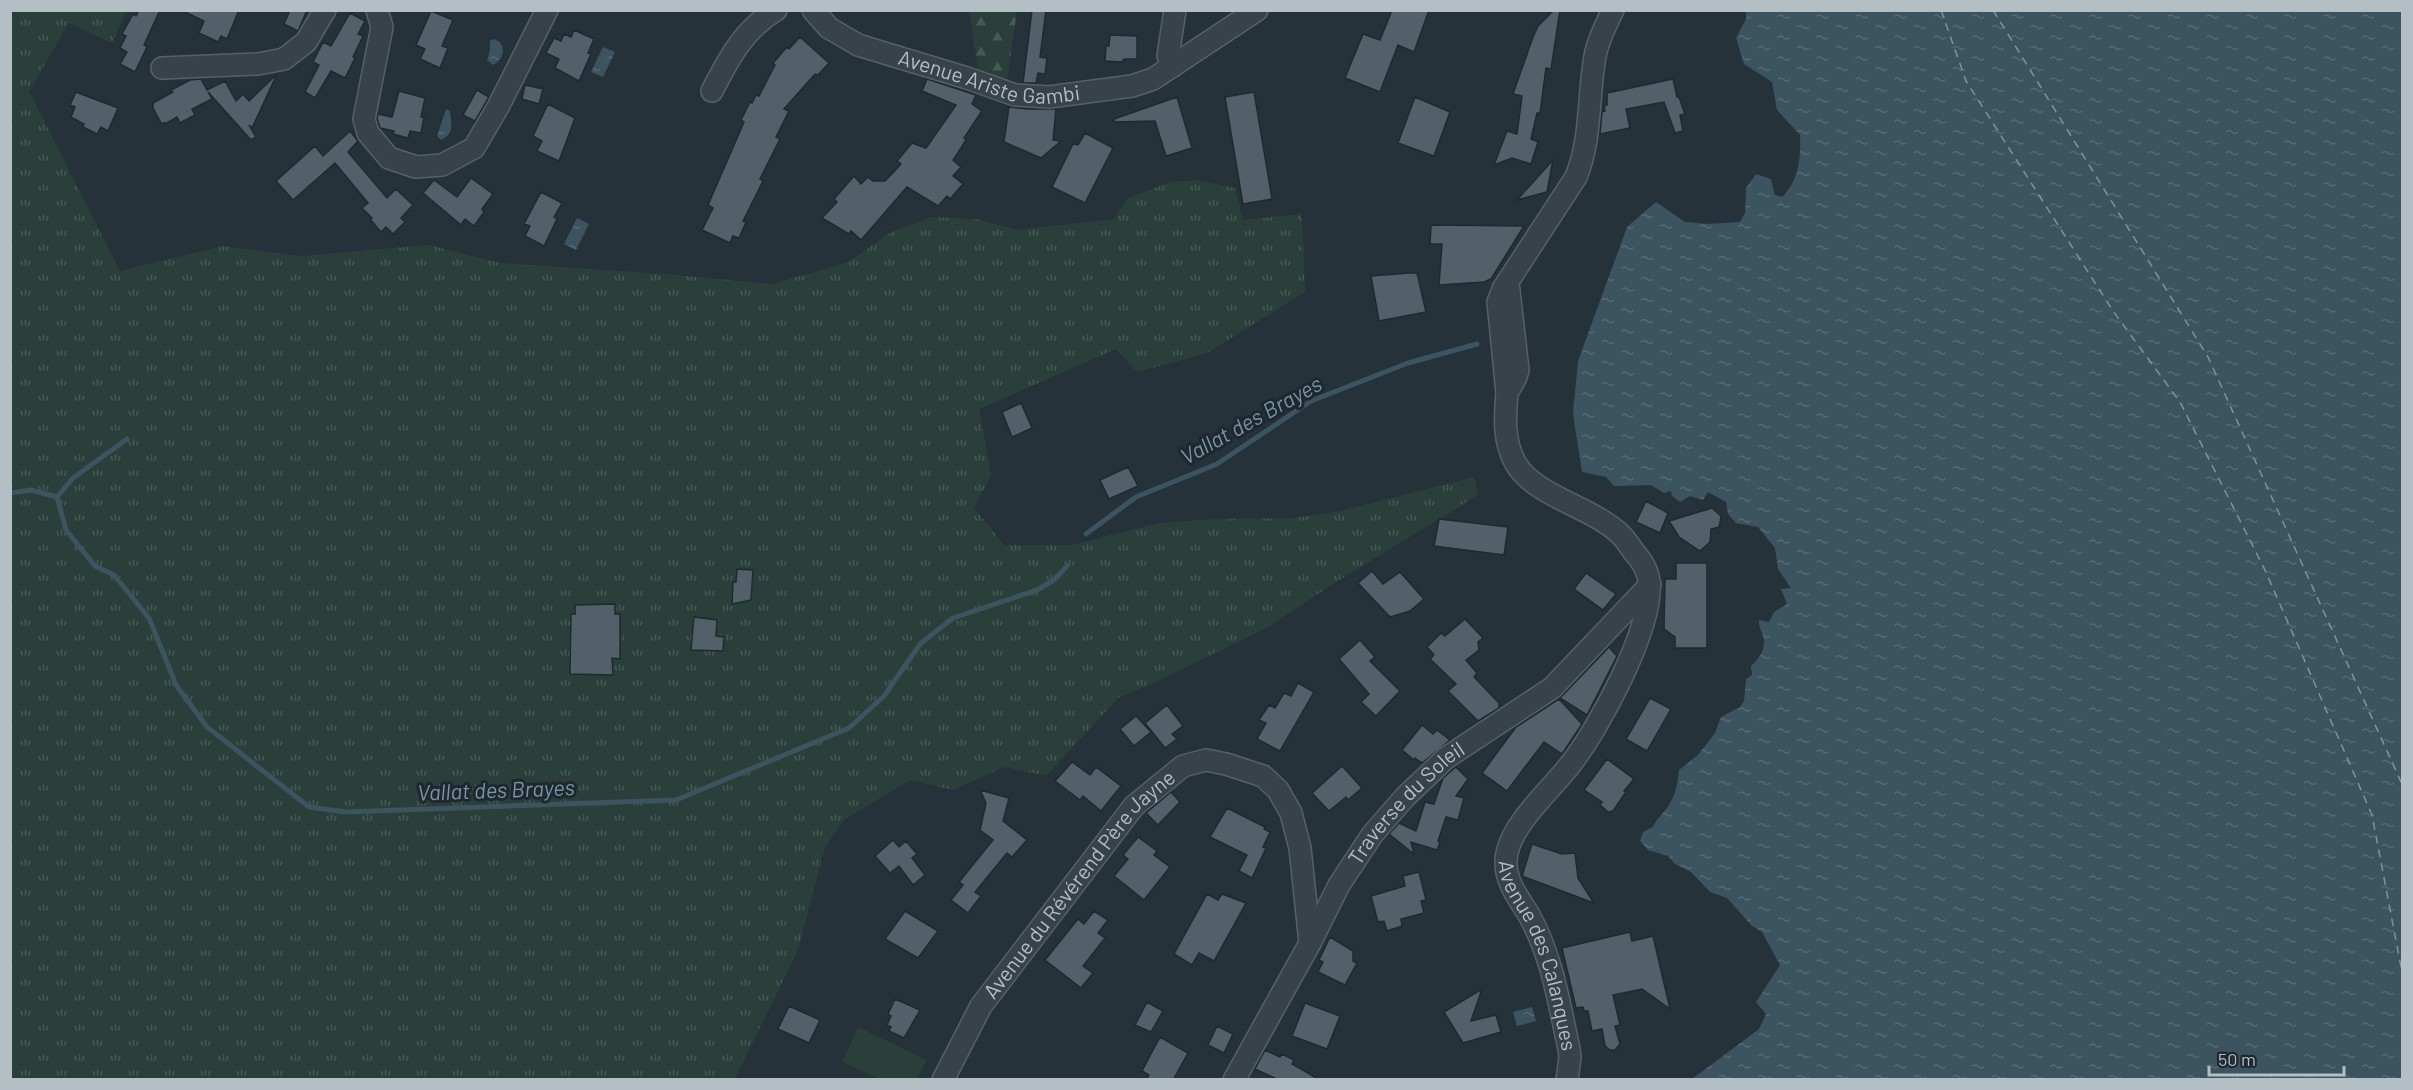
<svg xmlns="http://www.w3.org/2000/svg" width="2413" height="1090" font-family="Barlow,sans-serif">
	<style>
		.grass { fill: url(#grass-tufts) }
		.forest { fill: url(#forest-firs) }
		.garden { fill: #2b3f3a }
		.water { fill: url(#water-ripples) }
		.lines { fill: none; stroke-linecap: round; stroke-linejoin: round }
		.stream { stroke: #3c5360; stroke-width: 5 }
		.ferry { stroke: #7796a5; stroke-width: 1.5; stroke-dasharray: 8 6; stroke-linecap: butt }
		.building { fill: #526169; stroke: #1f2a30; stroke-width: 1.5 }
		.minor-casing { stroke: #566167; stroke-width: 24 }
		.minor { stroke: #384349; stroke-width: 21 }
		.labels { text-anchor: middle; stroke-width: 6; stroke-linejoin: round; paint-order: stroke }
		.street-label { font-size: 21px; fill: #b4bec5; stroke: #1e282e }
		.water-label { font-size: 22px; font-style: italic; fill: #7796a5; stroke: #1e282e }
	</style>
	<defs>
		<pattern id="grass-tufts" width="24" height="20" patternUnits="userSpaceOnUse" patternTransform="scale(1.5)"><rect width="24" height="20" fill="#2b3f3a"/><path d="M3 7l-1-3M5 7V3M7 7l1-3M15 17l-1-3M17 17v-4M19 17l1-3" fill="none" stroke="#475955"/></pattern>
		<pattern id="forest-firs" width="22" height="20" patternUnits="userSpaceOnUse" patternTransform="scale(1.5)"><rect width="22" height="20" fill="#2b3f3a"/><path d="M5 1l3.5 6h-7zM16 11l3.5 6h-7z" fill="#475955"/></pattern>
		<pattern id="water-ripples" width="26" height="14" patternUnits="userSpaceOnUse" patternTransform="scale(1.5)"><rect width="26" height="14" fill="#3c5360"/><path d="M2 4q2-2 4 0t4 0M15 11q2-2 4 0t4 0" fill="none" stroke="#566a75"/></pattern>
	</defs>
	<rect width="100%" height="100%" fill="#253239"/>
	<!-- grass -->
	<path class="grass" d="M 10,11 L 126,11 L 112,43 L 69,23 L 29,91 L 120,271 L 223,246 L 301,256 L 429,245 L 500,263 L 665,274 L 772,284 L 848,262 L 890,233 L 931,217 L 977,219 L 1017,230 L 1114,219 L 1127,199 L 1170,182 L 1198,180 L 1235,188 L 1243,220 L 1302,214 L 1305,292 L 1207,353 L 1137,372 L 1116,349 L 979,409 L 991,475 L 974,508 L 1004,545 L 1072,545 L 1159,523 L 1219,519 L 1294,518 L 1340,511 L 1474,477 L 1478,495 L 1336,582 L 1268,627 L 1154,683 L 1119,697 L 1046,776 L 1004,767 L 953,790 L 910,780 L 844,820 L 825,847 L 798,950 L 735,1079 L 11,1079 Z"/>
	<!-- forest -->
	<path class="forest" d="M 969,11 L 1017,11 L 1007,81 L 978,69 Z"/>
	<!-- garden -->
	<path class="garden" d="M 858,1027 L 927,1060 L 917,1079 L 879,1079 L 842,1062 Z"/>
	<!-- water -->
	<path class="water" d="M 1746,11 L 2402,11 L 2402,1079 L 1692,1079 L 1759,1029 L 1766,1014 L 1756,1002 L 1780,965 L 1762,932 L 1752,926 L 1727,898 L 1710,892 L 1691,872 L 1675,864 L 1668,856 L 1648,850 L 1640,841 L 1643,832 L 1653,827 C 1657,817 1665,813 1670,803 C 1676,794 1678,781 1679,770 L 1698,755 L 1715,733 L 1721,717 L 1740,707 L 1744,701 L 1746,679 L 1752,675 L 1751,666 C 1758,660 1765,650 1764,640 C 1763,632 1758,628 1759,620 L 1769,622 L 1774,612 L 1787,604 L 1781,589 L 1791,588 L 1778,569 L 1775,548 L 1758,527 L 1736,523 L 1728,514 L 1726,502 L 1708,492 L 1703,500 L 1690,496 L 1680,502 L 1672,496 L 1671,491 L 1664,493 L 1651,485 L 1614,486 L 1606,477 L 1582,472 L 1573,414 L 1578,361 L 1627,227 L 1656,202 L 1685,222 L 1708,224 L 1740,222 L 1745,213 L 1746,188 L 1756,174 L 1771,179 L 1775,195 L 1782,197 C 1799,181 1801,157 1800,135 L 1777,110 L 1772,82 L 1744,64 L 1736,38 L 1746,19 Z
		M 494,39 L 500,42 C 506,51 502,60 493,65 L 487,60 L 490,50 L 490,41 Z
		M 603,47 L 615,52 L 603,77 L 591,72 Z
		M 446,109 L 450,111 C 451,124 455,133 441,140 L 437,136 Z
		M 577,218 L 589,224 L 576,250 L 564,244 Z
		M 1532,1007 L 1536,1021 L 1517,1026 L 1513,1012 Z"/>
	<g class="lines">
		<!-- stream -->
		<path class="stream" d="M 10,493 L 31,490 L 57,497 L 66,530 L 95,566 L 114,575 L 149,618 L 176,685 L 207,727 L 309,807 L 346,812 L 676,800 L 849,728 L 884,696 L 920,644 L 953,618 L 1037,590 L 1054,580 L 1067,566
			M 57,497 L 73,478 L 127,439
			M 1086,534 L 1136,497 L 1217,464 L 1311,401 L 1408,363 L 1477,344"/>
		<!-- ferry -->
		<path class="ferry" d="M 1941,10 L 1966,81 L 2113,311 L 2180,402 L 2265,570 L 2372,815 L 2402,972
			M 1993,10 L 2208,357 L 2402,784"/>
	</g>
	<!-- building -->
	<path class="building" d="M 139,10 L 160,10 L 144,45 L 147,47 L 135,72 L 120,64 L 127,52 L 120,48 L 126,36 L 122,34 L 133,14 L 136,16 Z
		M 181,10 L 239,10 L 227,39 L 221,36 L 218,42 L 199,33 L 204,21 Z
		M 290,10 L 307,10 L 298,31 L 284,24 Z
		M 1032,10 L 1046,10 L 1040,57 L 1047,58 L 1045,74 L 1038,73 L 1036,83 L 1023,83 Z
		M 1392,10 L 1429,10 L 1414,52 L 1398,45 L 1380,92 L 1345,78 L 1363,34 L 1380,40 Z
		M 1554,10 L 1560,10 L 1551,69 L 1546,68 L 1540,113 L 1537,113 L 1531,139 L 1538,142 L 1531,164 L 1512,158 L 1494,165 L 1507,131 L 1517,134 L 1522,96 L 1513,94 L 1533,37 L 1538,26 Z
		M 431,11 L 453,20 L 442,46 L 448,48 L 440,68 L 420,59 L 425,49 L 416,45 Z
		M 350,13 L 365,21 L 358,34 L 363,36 L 353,57 L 355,58 L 345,78 L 331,71 L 315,98 L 305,92 L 319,65 L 313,62 L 323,42 L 331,46 Z
		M 574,30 L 594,39 L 588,53 L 591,54 L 579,81 L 555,68 L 559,59 L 546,53 L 554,38 L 561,41 L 564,34 L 571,37 Z
		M 1110,35 L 1137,36 L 1137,59 L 1124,59 L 1122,62 L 1105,61 L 1106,46 L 1109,46 Z
		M 800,37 L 829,63 L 818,75 L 815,74 L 784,109 L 789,111 L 776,137 L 780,139 L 760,179 L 763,181 L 743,221 L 746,222 L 739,238 L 733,236 L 730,243 L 702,230 L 713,208 L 708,205 L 744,122 L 741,120 L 750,102 L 752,103 L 756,95 L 759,96 L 775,65 L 773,63 L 787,47 L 789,49 Z
		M 277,74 L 252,128 L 249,125 L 256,137 L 251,140 L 208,92 L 212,99 L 192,109 L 195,115 L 180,123 L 177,117 L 167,123 L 161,123 L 153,108 L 153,103 L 173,92 L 171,90 L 190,80 L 201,79 L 207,90 L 225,81 L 236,101 L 243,94 L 249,101 Z
		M 927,79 L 976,95 L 972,104 L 982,111 L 964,138 L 966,140 L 953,160 L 961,167 L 953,176 L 963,184 L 950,199 L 947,196 L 938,206 L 907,187 L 861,240 L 851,231 L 849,234 L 822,218 L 837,202 L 834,199 L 854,176 L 861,184 L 868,177 L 873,181 L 885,181 L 901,164 L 897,161 L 912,143 L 926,148 L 956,105 L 922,91 Z
		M 1673,79 L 1677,97 L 1679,97 L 1685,114 L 1680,115 L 1683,131 L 1675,133 L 1664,102 L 1626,109 L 1630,128 L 1600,134 L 1602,112 L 1605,111 L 1604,106 L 1607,105 L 1607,93 Z
		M 525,85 L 543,89 L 539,104 L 522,99 Z
		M 477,90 L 489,97 L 475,121 L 463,115 Z
		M 399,91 L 425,98 L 421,117 L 424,117 L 421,133 L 410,131 L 408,138 L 393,134 L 394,131 L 380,128 L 377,118 L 378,114 L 392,117 Z
		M 76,92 L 118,108 L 108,131 L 101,127 L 97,134 L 83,127 L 84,124 L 71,117 L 75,107 L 70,105 Z
		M 1254,92 L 1272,199 L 1243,204 L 1225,97 Z
		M 1177,97 L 1192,148 L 1166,156 L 1155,121 L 1114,122 L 1114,119 Z
		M 1415,97 L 1450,112 L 1434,156 L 1398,143 Z
		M 548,104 L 575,118 L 559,161 L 537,151 L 542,141 L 533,136 Z
		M 1009,107 L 1028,109 L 1056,109 L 1053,140 L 1061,141 L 1041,158 L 1004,142 Z
		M 350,131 L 358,141 L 348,152 L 387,198 L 396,189 L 413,205 L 401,218 L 405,222 L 393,234 L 386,227 L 381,232 L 370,219 L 372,218 L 362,208 L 368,203 L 335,163 L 293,200 L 276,181 L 315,146 L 323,156 Z
		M 1085,133 L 1113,148 L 1085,203 L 1052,187 L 1073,144 L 1078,145 Z
		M 1553,160 L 1547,192 L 1517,200 Z
		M 471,178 L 493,194 L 482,209 L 484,212 L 474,226 L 465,219 L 461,225 L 423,193 L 434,180 L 457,197 Z
		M 541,192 L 562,203 L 554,217 L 557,219 L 544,246 L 525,236 L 530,226 L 524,224 Z
		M 1431,225 L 1524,226 L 1491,279 L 1484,282 L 1439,285 L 1442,244 L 1430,244 Z
		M 1409,273 L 1417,273 L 1426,312 L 1379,321 L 1371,276 Z
		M 1021,403 L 1032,428 L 1012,437 L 1002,412 Z
		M 1128,467 L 1138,486 L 1109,499 L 1100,480 Z
		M 1646,501 L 1668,513 L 1660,533 L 1636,522 Z
		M 1712,508 L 1721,516 L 1720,523 L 1719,527 L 1711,529 L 1710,542 L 1700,551 L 1679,537 L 1669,521 Z
		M 1439,519 L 1508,527 L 1504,555 L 1434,546 Z
		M 1676,563 L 1707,563 L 1707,648 L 1675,648 L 1675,637 L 1664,629 L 1665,579 L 1676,579 Z
		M 737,569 L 753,570 L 751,600 L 732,604 L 733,582 L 736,582 Z
		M 1372,571 L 1383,584 L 1400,572 L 1424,599 L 1410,611 L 1390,617 L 1358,583 Z
		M 1586,573 L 1616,594 L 1603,610 L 1574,589 Z
		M 615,604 L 615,614 L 620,614 L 620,659 L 612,658 L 613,675 L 570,674 L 571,614 L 575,614 L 575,605 Z
		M 694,617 L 717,620 L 716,636 L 724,637 L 723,651 L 691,650 Z
		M 1465,619 L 1483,638 L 1478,642 L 1479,650 L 1466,660 L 1477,673 L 1474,677 L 1499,703 L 1499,708 L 1478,721 L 1448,691 L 1456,684 L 1430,659 L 1434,655 L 1427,647 L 1441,633 L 1445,636 Z
		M 1360,640 L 1375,657 L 1370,661 L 1400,691 L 1376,716 L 1361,702 L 1369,694 L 1339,659 Z
		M 1609,647 L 1617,656 L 1587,715 L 1560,698 Z
		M 1298,683 L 1314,692 L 1280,751 L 1257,739 L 1266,723 L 1259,720 L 1269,705 L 1275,708 L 1284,693 L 1291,696 Z
		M 1650,698 L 1671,709 L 1647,751 L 1626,739 Z
		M 1559,699 L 1582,724 L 1562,754 L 1544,742 L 1507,791 L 1482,773 L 1516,727 Z
		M 1167,705 L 1183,726 L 1172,734 L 1177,739 L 1165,748 L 1145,723 Z
		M 1136,716 L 1151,732 L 1134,746 L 1120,729 Z
		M 1422,725 L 1433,734 L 1437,730 L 1450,740 L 1422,763 L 1415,758 L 1414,760 L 1402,750 Z
		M 1607,759 L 1634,779 L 1624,791 L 1626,792 L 1613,811 L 1608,812 L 1600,805 L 1602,802 L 1584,790 Z
		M 1072,762 L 1090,775 L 1096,767 L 1121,786 L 1101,811 L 1083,796 L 1080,800 L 1055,781 Z
		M 1342,766 L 1362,788 L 1348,800 L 1346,797 L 1329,811 L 1312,793 Z
		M 1456,767 L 1468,779 L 1456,796 L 1464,798 L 1458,820 L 1446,817 L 1438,841 L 1440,842 L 1437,850 L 1411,842 L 1414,854 L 1389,834 L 1399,823 L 1416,831 L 1425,802 L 1434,804 L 1443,778 Z
		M 980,790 L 1009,798 L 1003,821 L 1027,840 L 1012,857 L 1007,853 L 975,892 L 981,896 L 968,913 L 951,900 L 963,885 L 959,882 L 993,840 L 980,830 L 986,803 Z
		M 1171,792 L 1180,802 L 1158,825 L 1146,813 Z
		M 1227,808 L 1265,827 L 1264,829 L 1270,832 L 1263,847 L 1266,848 L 1252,878 L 1239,871 L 1247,855 L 1210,837 Z
		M 1138,837 L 1157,851 L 1154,855 L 1170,867 L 1144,900 L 1114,876 L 1128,859 L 1123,855 Z
		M 893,840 L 899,847 L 906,841 L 917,854 L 912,858 L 925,875 L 913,885 L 899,866 L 890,873 L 875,856 Z
		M 1532,844 L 1562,854 L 1575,853 L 1578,878 L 1594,903 L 1522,876 Z
		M 1419,872 L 1426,900 L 1421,901 L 1424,913 L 1401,919 L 1402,926 L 1387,931 L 1384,921 L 1378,922 L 1371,896 L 1405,886 L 1403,876 Z
		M 1207,894 L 1218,900 L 1222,894 L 1246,903 L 1214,961 L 1199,953 L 1192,965 L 1174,954 Z
		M 905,911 L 938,931 L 918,958 L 885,939 Z
		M 1094,911 L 1108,920 L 1098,933 L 1105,938 L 1083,966 L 1093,973 L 1081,988 L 1045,960 L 1078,919 L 1084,924 Z
		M 1630,932 L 1632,941 L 1653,936 L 1670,1009 L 1642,989 L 1613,995 L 1620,1025 L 1615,1026 L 1620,1044 L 1615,1050 L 1610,1050 L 1605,1046 L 1602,1029 L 1592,1031 L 1588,1011 L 1584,1011 L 1583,1007 L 1576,1008 L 1562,948 Z
		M 1330,937 L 1353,951 L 1353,961 L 1357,963 L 1345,985 L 1318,972 L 1323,962 L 1319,960 Z
		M 1482,989 L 1471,1021 L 1496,1015 L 1501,1032 L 1463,1043 L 1444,1012 Z
		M 895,999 L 920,1010 L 904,1038 L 889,1031 L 891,1027 L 887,1025 L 891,1016 L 888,1014 Z
		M 1147,1002 L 1163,1011 L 1151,1032 L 1135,1025 Z
		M 1305,1003 L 1340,1016 L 1327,1049 L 1292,1036 Z
		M 789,1006 L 820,1020 L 809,1043 L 778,1029 Z
		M 1217,1026 L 1233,1034 L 1224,1053 L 1208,1045 Z
		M 1160,1037 L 1188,1053 L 1173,1080 L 1146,1080 L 1149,1075 L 1142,1071 Z
		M 1265,1050 L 1280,1057 L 1282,1054 L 1294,1060 L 1292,1064 L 1320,1080 L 1279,1080 L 1255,1069 Z"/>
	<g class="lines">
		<!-- minor casing -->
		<g class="minor-casing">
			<g id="minor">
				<path d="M 377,10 L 382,27 L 364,119 L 368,133 L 389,158 L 416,167 L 442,165 L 474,148 L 498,107 L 547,10"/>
				<path id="s1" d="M 813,10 L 829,28 L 858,45 L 967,78 L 1015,95 L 1049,97 L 1132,86 L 1153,79 L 1257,10"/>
				<path d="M 1173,66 L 1168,56 L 1175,10"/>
				<path d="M 162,68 L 258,64 L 284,59 L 306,42 L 325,10"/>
				<path d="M 712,91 C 729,58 744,29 776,10"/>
				<path d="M 1508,282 L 1518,370 L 1516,377 L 1507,393 L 1498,302 L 1503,289 L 1576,177 C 1591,140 1588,102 1594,63 C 1596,44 1605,27 1613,10"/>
				<path id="s2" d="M 1507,393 C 1505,416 1503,442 1516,464 C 1536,497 1592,507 1620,534 C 1625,539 1630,546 1634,552 C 1642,561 1649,572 1649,584 C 1652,630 1599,728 1570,765 C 1551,790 1507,827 1506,861 C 1505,881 1519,899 1529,915 C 1552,956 1559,1003 1569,1049 L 1570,1057 L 1567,1080"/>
				<path id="s3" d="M 943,1080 L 981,1006 L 1134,806 L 1183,766 L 1206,760 L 1226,764 L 1263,776 L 1278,790 L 1291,813 L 1300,848 L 1310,943"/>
				<path id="s4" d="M 1234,1080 L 1310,943 L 1339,885 L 1372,835 L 1405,797 L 1446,758 L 1552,688 L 1650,585"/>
			</g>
		</g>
		<!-- minor -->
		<use href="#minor" class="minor"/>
	</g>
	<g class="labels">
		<!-- street labels -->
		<g class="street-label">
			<text dy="7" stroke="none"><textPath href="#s1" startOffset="194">Avenue Ariste Gambi</textPath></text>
			<text dy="7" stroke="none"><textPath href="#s4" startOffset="328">Traverse du Soleil</textPath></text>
			<text dy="7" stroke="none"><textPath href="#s3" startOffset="240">Avenue du Révérend Père Jayne</textPath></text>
			<text dy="7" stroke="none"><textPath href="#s2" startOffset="676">Avenue des Calanques</textPath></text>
		</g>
		<!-- water labels -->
		<g class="water-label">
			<text transform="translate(1251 420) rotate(-29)" y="8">Vallat des Brayes</text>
			<text transform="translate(496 790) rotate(-2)" y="8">Vallat des Brayes</text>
		</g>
	</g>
	<!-- border -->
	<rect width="2413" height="1090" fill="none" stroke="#b4bec5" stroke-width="24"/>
	<!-- scale -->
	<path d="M2209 1066v9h135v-9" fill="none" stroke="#b4bec5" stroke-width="3"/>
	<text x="2218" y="1066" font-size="18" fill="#b4bec5" stroke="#1e282e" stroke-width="4.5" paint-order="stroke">50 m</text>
</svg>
